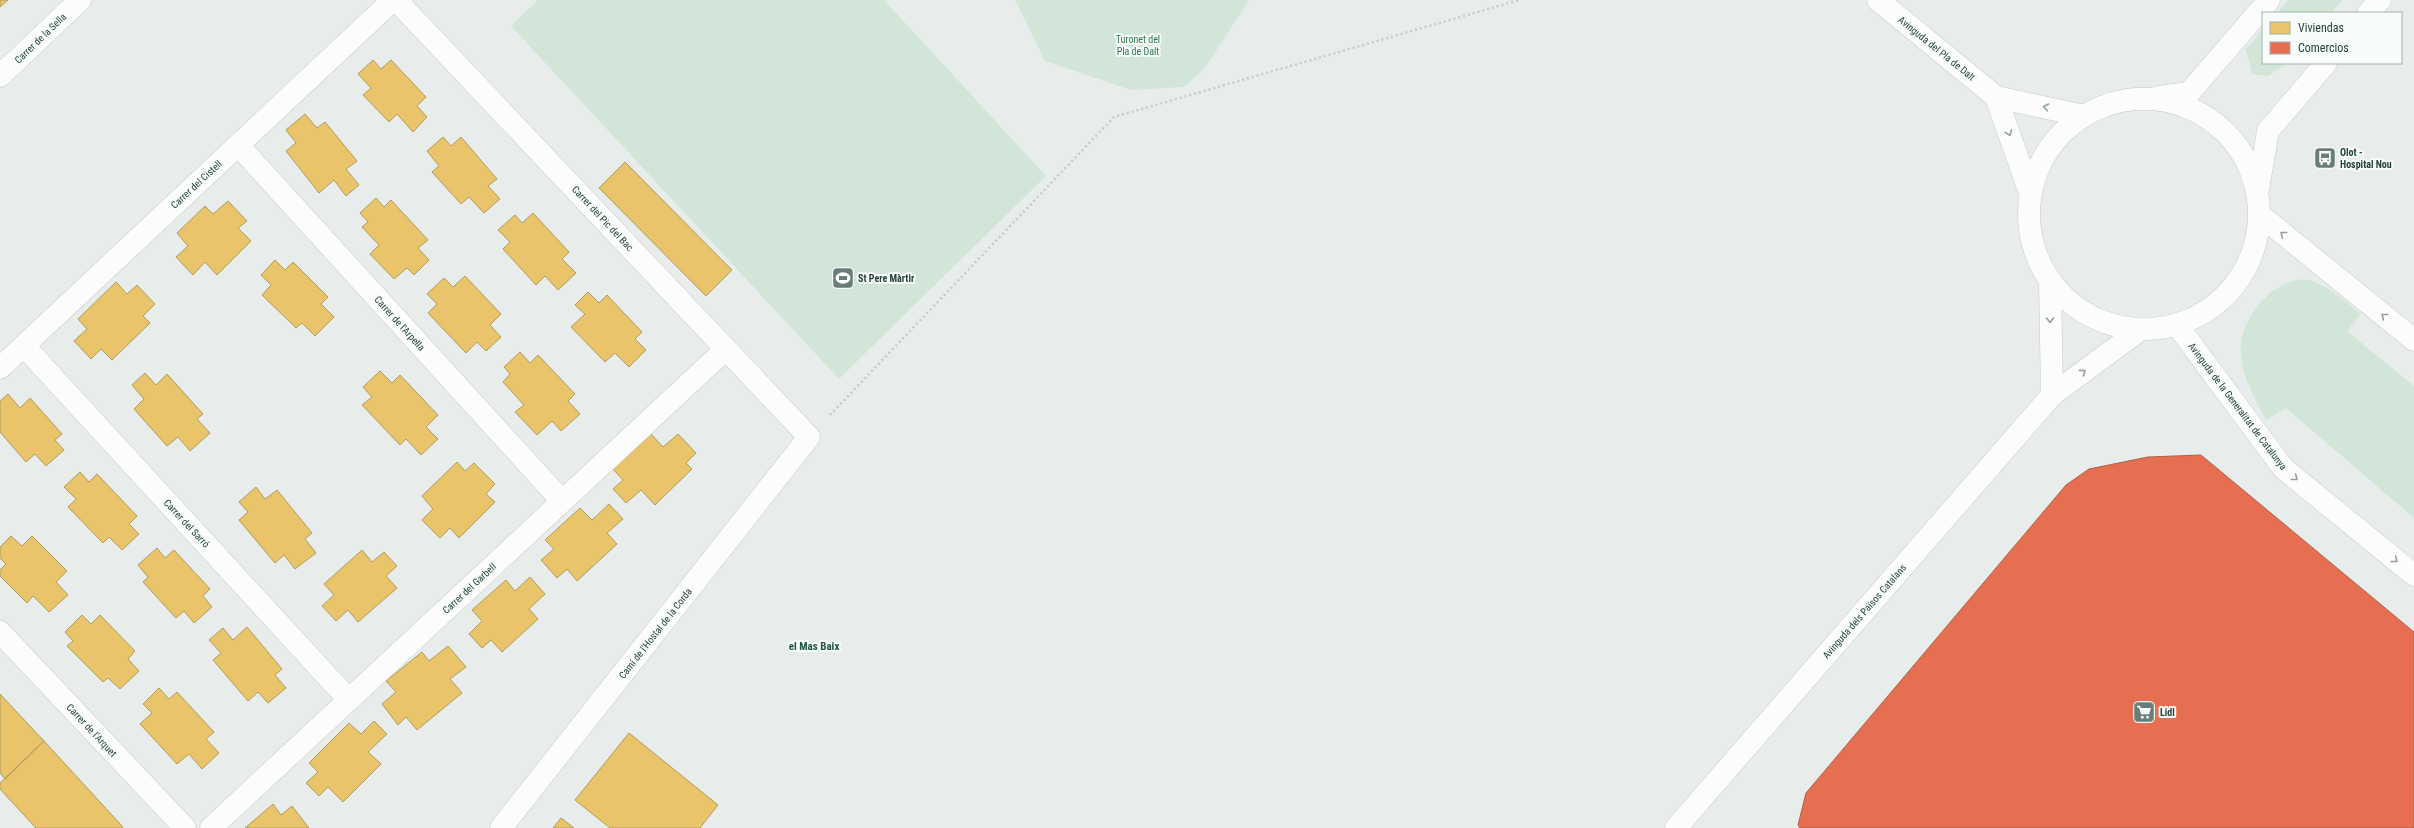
<svg xmlns="http://www.w3.org/2000/svg" width="2414" height="828" font-family="'Roboto Condensed',sans-serif">
	<style>
		.green { fill: #d1e6d8 }
		.homes { fill: #e9c46a; stroke: #ae9d5c }
		.shops { fill: #e76f51; stroke: #ac624a }
		.lines { fill: none; stroke-linecap: round; stroke-linejoin: round }
		.minor-casing { stroke: #c5cac8; stroke-width: 23 }
		.tertiary-casing { stroke: #c5cac8; stroke-width: 23 }
		.path { stroke: #c3ccca; stroke-width: 2.5; stroke-dasharray: 2 3; stroke-linecap: butt }
		.minor { stroke: #fcfcfc; stroke-width: 22 }
		.tertiary { stroke: #fcfcfc; stroke-width: 22 }
		.oneway { stroke: #909f9b }
		.labels { text-anchor: middle; stroke-width: 4; stroke-linejoin: round; paint-order: stroke }
		.street-label { font-size: 10px; fill: #24423a; stroke: #f7fbf9 }
		.park-label { font-size: 10px; fill: #2d7a4b; stroke: #f7fbf9 }
		.poi-label { font-size: 10px; font-weight: bold; fill: #24423a; stroke: #f7fbf9; text-anchor: start }
		.neighbourhood-label { font-size: 11px; font-weight: bold; fill: #1f5548; stroke: #f7fbf9 }
	</style>
	<rect width="100%" height="100%" fill="#e8edeb"/>
	<!-- green -->
	<path class="green" d="M 538,0 L 884,0 L 1046,176 L 839,379 L 511,26 Z
		M 1015,0 L 1249,0 L 1205,68 L 1184,87 L 1131,90 L 1045,61 Z
		M 2288,0 L 2342,0 L 2331,13 L 2277,13 Z
		M 2263,29 L 2263,63 L 2288,63 L 2268,76 L 2252,74 L 2246,49 Z
		M 2304,279 C 2328,284 2343,300 2361,314 L 2347,331 L 2414,386 L 2414,518 L 2286,408 L 2266,420 C 2244,378 2225,346 2260,303 C 2273,289 2285,281 2304,279 Z"/>
	<!-- homes -->
	<path class="homes" d="M 0,0 L 8,0 L 0,7 Z
		M 373,60 L 381,69 L 391,60 L 426,97 L 417,106 L 427,117 L 413,132 L 397,114 L 389,122 L 363,95 L 371,88 L 358,74 Z
		M 305,114 L 317,128 L 325,122 L 357,161 L 346,169 L 359,185 L 346,196 L 334,180 L 319,193 L 286,151 L 296,143 L 286,130 Z
		M 443,137 L 451,146 L 461,137 L 497,179 L 488,186 L 500,199 L 484,213 L 469,197 L 461,204 L 432,172 L 439,166 L 427,151 Z
		M 625,162 L 732,270 L 706,296 L 599,188 Z
		M 376,198 L 384,207 L 391,200 L 428,240 L 418,248 L 429,260 L 414,275 L 407,268 L 394,279 L 370,254 L 379,245 L 362,227 L 368,222 L 360,213 Z
		M 228,201 L 247,221 L 238,228 L 251,241 L 217,275 L 205,262 L 193,275 L 176,257 L 188,246 L 177,233 L 205,206 L 213,214 Z
		M 533,213 L 569,252 L 562,259 L 576,273 L 558,290 L 545,276 L 536,285 L 503,249 L 510,242 L 498,230 L 515,215 L 522,223 Z
		M 275,260 L 285,270 L 293,262 L 328,297 L 321,304 L 334,317 L 315,336 L 302,323 L 296,328 L 262,295 L 271,285 L 261,275 Z
		M 465,276 L 501,314 L 490,325 L 501,337 L 486,351 L 477,342 L 466,353 L 428,313 L 437,304 L 427,294 L 444,278 L 453,287 Z
		M 116,282 L 127,294 L 137,285 L 155,304 L 143,316 L 150,323 L 112,360 L 101,349 L 91,359 L 74,341 L 87,329 L 78,319 Z
		M 588,292 L 599,303 L 607,295 L 642,332 L 635,339 L 646,350 L 629,367 L 615,353 L 605,362 L 571,327 L 585,314 L 575,305 Z
		M 520,352 L 530,363 L 538,355 L 575,394 L 568,401 L 580,414 L 561,431 L 552,421 L 537,435 L 515,412 L 524,405 L 503,382 L 510,374 L 504,367 Z
		M 380,371 L 392,383 L 400,375 L 438,415 L 426,427 L 438,439 L 421,455 L 406,439 L 400,445 L 362,405 L 372,397 L 363,387 Z
		M 145,373 L 156,385 L 167,374 L 203,414 L 197,419 L 210,433 L 190,451 L 178,437 L 167,446 L 134,409 L 144,399 L 132,385 Z
		M 8,394 L 20,408 L 30,398 L 62,434 L 55,440 L 64,450 L 46,466 L 35,454 L 26,462 L 0,432 L 0,401 Z
		M 650,433 L 663,447 L 678,434 L 696,453 L 686,463 L 692,469 L 655,505 L 641,490 L 626,503 L 613,489 L 623,480 L 612,468 Z
		M 457,462 L 465,471 L 474,463 L 495,484 L 486,494 L 495,502 L 459,538 L 450,528 L 440,538 L 422,520 L 433,509 L 422,496 Z
		M 80,472 L 89,482 L 97,474 L 137,516 L 129,524 L 139,534 L 122,550 L 109,537 L 103,543 L 68,507 L 76,499 L 64,487 Z
		M 256,487 L 265,499 L 277,490 L 312,533 L 305,539 L 316,553 L 295,569 L 284,555 L 275,563 L 239,520 L 248,512 L 239,502 Z
		M 609,504 L 623,519 L 607,533 L 617,544 L 577,581 L 567,569 L 557,578 L 541,560 L 554,549 L 545,540 L 580,508 L 592,520 Z
		M 11,536 L 22,546 L 32,536 L 67,571 L 56,582 L 68,595 L 49,612 L 33,596 L 27,603 L 0,576 L 0,570 L 6,564 L 0,558 L 0,547 Z
		M 157,548 L 165,558 L 174,550 L 210,589 L 203,596 L 212,607 L 194,623 L 184,611 L 176,618 L 143,582 L 148,577 L 138,565 Z
		M 362,550 L 372,562 L 384,552 L 397,566 L 386,576 L 397,588 L 358,622 L 348,610 L 336,621 L 322,606 L 334,595 L 324,584 Z
		M 530,577 L 545,594 L 529,609 L 538,619 L 502,652 L 491,640 L 482,648 L 469,634 L 482,621 L 472,610 L 506,580 L 515,591 Z
		M 82,615 L 91,624 L 100,615 L 135,651 L 128,659 L 139,671 L 120,689 L 108,678 L 103,682 L 67,646 L 73,641 L 65,632 Z
		M 247,627 L 282,669 L 275,675 L 286,688 L 268,703 L 258,692 L 248,701 L 213,660 L 221,653 L 209,640 L 223,628 L 233,640 Z
		M 448,646 L 466,667 L 450,679 L 462,693 L 417,730 L 406,717 L 398,725 L 382,704 L 396,692 L 386,681 L 422,652 L 429,661 Z
		M 159,688 L 169,699 L 177,692 L 214,732 L 206,739 L 219,753 L 202,769 L 189,754 L 177,764 L 140,724 L 152,713 L 143,704 Z
		M 0,694 L 44,741 L 5,779 L 0,773 Z
		M 374,721 L 387,734 L 368,752 L 381,764 L 343,802 L 328,787 L 319,796 L 306,783 L 318,772 L 309,763 L 349,723 L 361,734 Z
		M 629,733 L 718,805 L 700,828 L 610,828 L 575,800 Z
		M 44,741 L 123,827 L 121,828 L 36,828 L 0,789 L 0,783 Z
		M 273,804 L 281,815 L 292,806 L 309,828 L 245,828 Z
		M 561,818 L 574,828 L 553,828 Z"/>
	<!-- shops -->
	<path class="shops" d="M 2201,455 L 2414,632 L 2414,828 L 1800,828 L 1798,825 L 1806,793 L 2066,485 L 2089,469 L 2148,457 Z"/>
	<g class="lines">
		<!-- minor casing -->
		<g class="minor-casing">
			<path id="minor" d="M 396,0 L 809,437 L 501,828
				M 2368,13 L 2380,0
				M 0,76 L 80,0
				M 2159,97 L 2189,93 L 2269,0
				M2029 214a115 115 0 1 1 230 0a115 115 0 1 1-230 0Z
				M 238,145 L 562,501
				M 2258,189 L 2268,131 L 2326,63
				M 2260,215 L 2414,340
				M 2050,281 L 2052,395
				M 2177,325 L 2283,468 L 2414,575
				M 24,346 L 349,700
				M 0,368 L 393,0
				M 0,632 L 185,828
				M 211,828 L 726,349
				M 1676,828 L 2052,395 L 2140,330"/>
		</g>
		<!-- tertiary casing -->
		<g class="tertiary-casing">
			<path id="tertiary" d="M 1878,0 L 1996,97 L 2084,116
				M 1996,97 L 2030,193"/>
		</g>
		<!-- path -->
		<path class="path" d="M 830,415 L 1114,117 L 1519,0"/>
		<!-- minor -->
		<use href="#minor" class="minor"/>
		<!-- tertiary -->
		<use href="#tertiary" class="tertiary"/>
	</g>
	<!-- one-way arrows -->
	<defs><path id="oneway-chevron" d="M-2-3.5L2.5 0L-2 3.5" fill="none" stroke-width="1.6" stroke-linecap="round" stroke-linejoin="round"/></defs>
	<g class="oneway">
		<use href="#oneway-chevron" transform="translate(2046 107) rotate(-168)"/>
		<use href="#oneway-chevron" transform="translate(2009 133) rotate(70)"/>
		<use href="#oneway-chevron" transform="translate(2283 234) rotate(-141)"/>
		<use href="#oneway-chevron" transform="translate(2384 316) rotate(-141)"/>
		<use href="#oneway-chevron" transform="translate(2050 320) rotate(89)"/>
		<use href="#oneway-chevron" transform="translate(2083 372) rotate(-36)"/>
		<use href="#oneway-chevron" transform="translate(2295 478) rotate(39)"/>
		<use href="#oneway-chevron" transform="translate(2395 560) rotate(39)"/>
	</g>
	<!-- icons -->
	<defs>
		<g id="bus-square" transform="scale(1.15)"><rect x="-9" y="-9" width="18" height="18" rx="4" fill="#697e78" stroke="#f7fbf9"/><path d="M-5-6H5V4H4V6H2V4H-2V6H-4V4H-5ZM-3.5-4V0h7V-4ZM-3.5 1.2v1.5H-2V1.2ZM2 1.2v1.5H3.5V1.2Z" fill="#fff"/></g>
		<g id="stadium-square" transform="scale(1.15)"><rect x="-9" y="-9" width="18" height="18" rx="4" fill="#697e78" stroke="#f7fbf9"/><path d="M0-5a6.5 5 0 1 0 0 10a6.5 5 0 1 0 0-10ZM-3.5-1.8h7v3.6h-7Z" fill="#fff"/></g>
		<g id="supermarket-square" transform="scale(1.15)"><rect x="-9" y="-9" width="18" height="18" rx="4" fill="#697e78" stroke="#f7fbf9"/><path d="M-6-5.5h2.5l.6 2H6L4.5 2H-2.5L-4.4-4H-6ZM-1.5 3.2a1.3 1.3 0 1 0 .1 0ZM3 3.2a1.3 1.3 0 1 0 .1 0Z" fill="#fff"/></g>
	</defs>
	<g fill-rule="evenodd">
		<use href="#bus-square" x="2325" y="158"/>
		<use href="#stadium-square" x="843" y="278"/>
		<use href="#supermarket-square" x="2144" y="712"/>
	</g>
	<g class="labels">
		<!-- street labels -->
		<g class="street-label">
			<text transform="translate(40 38) rotate(-44)" y="4">Carrer de la Sella</text>
			<text transform="translate(1937 48) rotate(39)" y="4">Avinguda del Pla de Dalt</text>
			<text transform="translate(196 184) rotate(-43)" y="4">Carrer del Cistell</text>
			<text transform="translate(603 218) rotate(47)" y="4">Carrer del Pic del Bac</text>
			<text transform="translate(400 323) rotate(48)" y="4">Carrer de l'Arpella</text>
			<text transform="translate(2238 406) rotate(53)" y="4">Avinguda de la Generalitat de Catalunya</text>
			<text transform="translate(187 523) rotate(47)" y="4">Carrer del Sarró</text>
			<text transform="translate(469 588) rotate(-43)" y="4">Carrer del Garbell</text>
			<text transform="translate(1864 611) rotate(-49)" y="4">Avinguda dels Països Catalans</text>
			<text transform="translate(655 633) rotate(-52)" y="4">Camí de l'Hostal de la Corda</text>
			<text transform="translate(92 730) rotate(47)" y="4">Carrer de l'Arquet</text>
		</g>
		<!-- park labels -->
		<g class="park-label">
			<text x="1138" y="43">Turonet del<tspan x="1138" dy="12">Pla de Dalt</tspan></text>
		</g>
		<!-- poi labels -->
		<g class="poi-label">
			<text x="2340" y="156">Olot -<tspan x="2340" dy="12">Hospital Nou</tspan></text>
			<text x="858" y="282">St Pere Màrtir</text>
			<text x="2160" y="716">Lidl</text>
		</g>
		<!-- neighbourhood labels -->
		<g class="neighbourhood-label">
			<text x="814" y="650">el Mas Baix</text>
		</g>
	</g>
	<!-- legend -->
	<rect x="2262" y="12" width="140" height="52" fill="#f7fbf9" stroke="#a3b1ad"/>
	<rect x="2270" y="22" width="20" height="12" fill="#e9c46a" stroke="#a3b1ad"/>
	<text x="2298" y="32" font-size="12" fill="#24423a">Viviendas</text>
	<rect x="2270" y="42" width="20" height="12" fill="#e76f51" stroke="#a3b1ad"/>
	<text x="2298" y="52" font-size="12" fill="#24423a">Comercios</text>
</svg>
